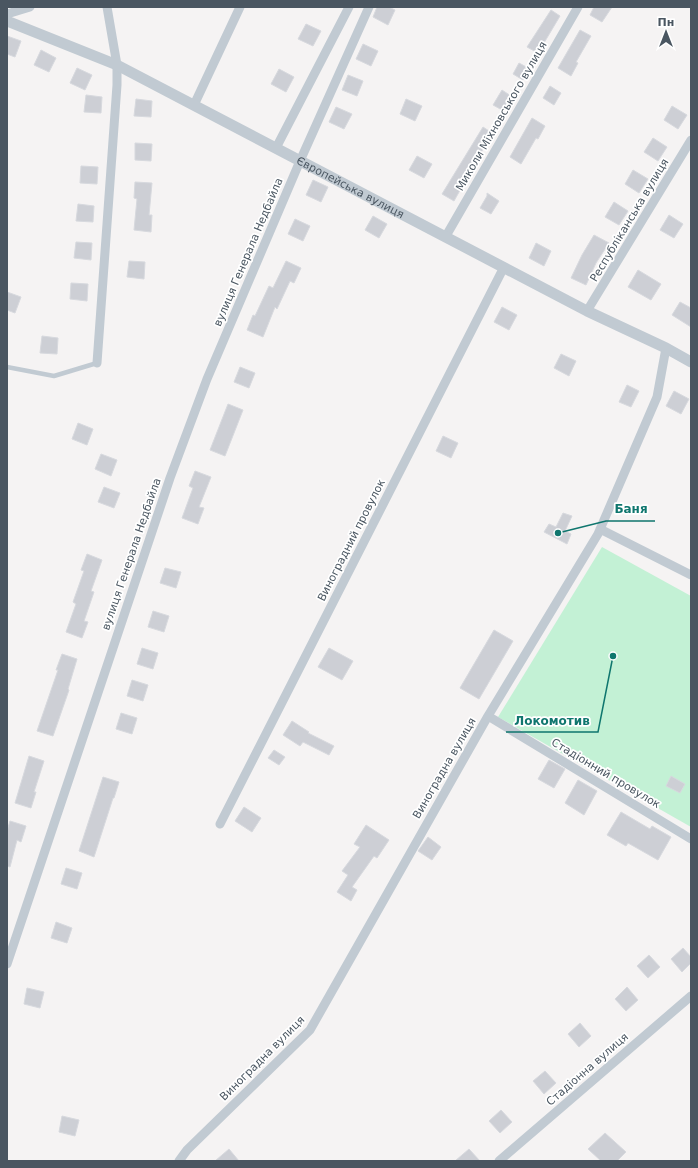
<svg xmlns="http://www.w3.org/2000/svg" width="698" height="1168" font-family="'DejaVu Sans',sans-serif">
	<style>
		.green { fill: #c3f1d5 }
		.building { fill: #cdcfd5; stroke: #d7d9de }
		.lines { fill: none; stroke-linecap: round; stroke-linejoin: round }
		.service { stroke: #c1cad2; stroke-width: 4.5 }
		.minor { stroke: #c1cad2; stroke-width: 9 }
		.tertiary { stroke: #c1cad2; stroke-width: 11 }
		.labels { text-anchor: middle; stroke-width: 3.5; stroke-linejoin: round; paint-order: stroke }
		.street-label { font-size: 11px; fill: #4a5661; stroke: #fff }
		.leader { fill: none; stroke: #0f766e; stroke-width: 1.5 }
		.callout-dot { fill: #0f766e; stroke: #fff; stroke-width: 1.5 }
		.callout-label { font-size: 12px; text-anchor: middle; font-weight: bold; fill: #0f766e; stroke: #fff; stroke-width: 3.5; stroke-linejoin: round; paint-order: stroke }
	</style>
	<rect width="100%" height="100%" fill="#f5f3f3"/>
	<!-- green -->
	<path class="green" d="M 602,547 L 691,596 L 691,827 L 498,717 Z"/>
	<!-- building -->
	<path class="building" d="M 377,7 L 389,7 L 395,10 L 388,25 L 373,17 Z
		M 594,7 L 612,7 L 602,22 L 590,15 Z
		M 551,10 L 560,16 L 538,53 L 527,47 Z
		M 306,24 L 321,31 L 313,46 L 298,39 Z
		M 580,30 L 591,36 L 576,62 L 578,63 L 571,76 L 558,68 Z
		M 7,36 L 21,41 L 15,57 L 7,54 Z
		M 363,44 L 378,51 L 371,66 L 356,59 Z
		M 41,50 L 56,58 L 49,72 L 34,65 Z
		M 519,63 L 530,69 L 523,80 L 513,74 Z
		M 77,68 L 92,75 L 85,90 L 70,83 Z
		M 279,69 L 294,77 L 286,92 L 271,84 Z
		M 348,75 L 363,81 L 357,96 L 342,90 Z
		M 550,86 L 561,93 L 554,105 L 543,98 Z
		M 502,90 L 511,96 L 502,110 L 493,105 Z
		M 86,95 L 102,97 L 101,113 L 84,112 Z
		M 136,99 L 152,101 L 151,117 L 134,116 Z
		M 406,99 L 422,106 L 415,121 L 400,114 Z
		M 672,106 L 687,115 L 678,129 L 664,120 Z
		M 336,107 L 352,114 L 344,129 L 329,122 Z
		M 532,118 L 545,126 L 538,139 L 536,138 L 521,164 L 510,157 Z
		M 483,127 L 492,133 L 454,201 L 442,194 Z
		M 653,138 L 667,147 L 658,161 L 644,152 Z
		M 135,143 L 152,144 L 151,161 L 135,160 Z
		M 417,156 L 432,164 L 424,178 L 409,170 Z
		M 81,166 L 98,167 L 97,184 L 80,183 Z
		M 633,170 L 648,179 L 639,193 L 625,184 Z
		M 313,180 L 328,187 L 321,202 L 306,195 Z
		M 135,182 L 152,183 L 149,215 L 152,215 L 151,232 L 134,230 L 137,199 L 134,198 Z
		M 487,193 L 499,201 L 491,214 L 480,208 L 487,196 Z
		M 614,202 L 628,211 L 619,225 L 605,217 Z
		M 78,204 L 94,206 L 93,222 L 76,221 Z
		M 669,215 L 683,224 L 674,238 L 660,230 Z
		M 373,216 L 387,224 L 379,238 L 365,230 Z
		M 295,219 L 310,226 L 303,241 L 288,234 Z
		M 594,235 L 609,243 L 596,263 L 586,285 L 571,278 L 582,255 Z
		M 76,242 L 92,243 L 91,260 L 74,258 Z
		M 536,243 L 551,251 L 544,266 L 529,258 Z
		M 129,261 L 145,262 L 144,279 L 127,277 Z
		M 286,261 L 301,268 L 294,283 L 290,281 L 277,309 L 275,307 L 263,337 L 247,330 L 253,315 L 255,316 L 269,286 L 273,288 Z
		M 638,270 L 661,284 L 651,300 L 628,287 Z
		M 71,283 L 88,284 L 87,301 L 70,299 Z
		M 7,292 L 21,297 L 15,313 L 7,310 Z
		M 680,302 L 691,308 L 691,327 L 672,315 Z
		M 502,307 L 517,315 L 509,330 L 494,322 Z
		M 42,336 L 58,338 L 57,354 L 40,353 Z
		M 561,354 L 576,361 L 569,376 L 554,368 Z
		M 240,367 L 255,373 L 249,388 L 234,382 Z
		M 627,385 L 639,391 L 631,407 L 619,402 Z
		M 674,391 L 689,399 L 681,414 L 666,406 Z
		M 228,404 L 243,410 L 225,456 L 210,450 Z
		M 78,423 L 93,429 L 87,445 L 72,439 Z
		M 443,436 L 458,443 L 451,458 L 436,451 Z
		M 101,454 L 117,460 L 111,476 L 95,469 Z
		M 195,471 L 211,477 L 199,507 L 204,508 L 198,524 L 182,518 L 193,488 L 189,486 Z
		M 104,487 L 120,493 L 114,508 L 98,502 Z
		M 563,513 L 572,516 L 565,531 L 571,534 L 567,544 L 544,532 L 549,524 L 556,527 Z
		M 87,554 L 102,560 L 91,591 L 94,592 L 84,621 L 88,622 L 82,638 L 66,632 L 76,604 L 73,602 L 84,571 L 81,570 Z
		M 165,568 L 181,572 L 176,588 L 160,583 Z
		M 153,611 L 169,616 L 164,632 L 148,627 Z
		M 494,630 L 513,641 L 479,699 L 460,688 Z
		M 142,648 L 158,653 L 153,669 L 137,664 Z
		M 329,648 L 353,661 L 342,680 L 318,667 Z
		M 62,654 L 77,659 L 68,689 L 69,690 L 53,736 L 37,731 L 58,670 L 56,670 Z
		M 132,680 L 148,685 L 143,701 L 127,696 Z
		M 121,713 L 137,718 L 132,734 L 116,729 Z
		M 292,721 L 309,732 L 308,733 L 334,746 L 329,755 L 303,742 L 300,746 L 283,735 Z
		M 274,750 L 285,757 L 279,765 L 268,758 Z
		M 29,756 L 44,761 L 34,792 L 36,792 L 31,808 L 15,803 Z
		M 549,760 L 565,769 L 554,788 L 538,779 Z
		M 671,776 L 685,784 L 680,793 L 666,786 Z
		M 103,777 L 119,782 L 114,798 L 113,798 L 94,857 L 79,851 Z
		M 578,780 L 597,791 L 584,815 L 565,803 Z
		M 244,807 L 261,818 L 252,832 L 235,821 Z
		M 621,812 L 650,829 L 652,826 L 671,837 L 658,860 L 628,843 L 626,846 L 607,835 Z
		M 10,821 L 26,826 L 21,842 L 17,840 L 10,867 L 7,866 L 7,831 Z
		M 366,825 L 389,840 L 377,858 L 374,856 L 352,887 L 357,890 L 351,901 L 337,892 L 348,875 L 342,871 L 360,847 L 354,844 Z
		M 428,837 L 441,847 L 432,860 L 418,851 Z
		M 66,868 L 82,873 L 77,889 L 61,884 Z
		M 56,922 L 72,928 L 67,943 L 51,938 Z
		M 683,948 L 691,957 L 691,963 L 682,972 L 671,959 Z
		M 649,955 L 660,967 L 648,978 L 637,966 Z
		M 627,987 L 638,1000 L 626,1011 L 615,999 Z
		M 27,988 L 44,992 L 40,1008 L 24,1004 Z
		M 580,1023 L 591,1036 L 579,1047 L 568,1034 Z
		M 545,1071 L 556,1083 L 544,1094 L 533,1081 Z
		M 501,1110 L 512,1122 L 500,1133 L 489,1121 Z
		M 62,1116 L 79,1120 L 75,1136 L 59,1132 Z
		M 605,1133 L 626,1152 L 617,1161 L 601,1161 L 588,1149 Z
		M 229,1149 L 239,1161 L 215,1161 Z
		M 469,1149 L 480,1161 L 455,1161 Z"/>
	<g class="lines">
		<!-- service -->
		<path class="service" d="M 7,367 L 54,376 L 97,363"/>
		<!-- minor -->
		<path class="minor" d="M 7,14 L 30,7
			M 194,105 L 240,7
			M 276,148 L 349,7
			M 446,236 L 578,7
			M 587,311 L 691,140
			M 97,363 L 117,85 L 117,65 L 107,7
			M 600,529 L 691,575
			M 488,716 L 691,839
			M 220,824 L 504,267
			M 7,964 L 170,478 L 207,379 L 300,161 L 369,7
			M 179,1161 L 187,1150 L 310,1030 L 488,716 L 598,534 L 657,397 L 666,348
			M 499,1161 L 691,996"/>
		<!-- tertiary -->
		<path class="tertiary" id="s1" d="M 7,21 L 117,65 L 587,311 L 666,348 L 691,362"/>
	</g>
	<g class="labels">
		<!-- street labels -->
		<g class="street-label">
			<text transform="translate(501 116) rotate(-60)" y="4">Миколи Міхновського вулиця</text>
			<text dy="4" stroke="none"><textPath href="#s1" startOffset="382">Європейська вулиця</textPath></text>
			<text transform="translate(629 220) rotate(-59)" y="4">Республіканська вулиця</text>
			<text transform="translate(248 252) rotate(-67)" y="4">вулиця Генерала Недбайла</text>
			<text transform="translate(351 540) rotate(-63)" y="4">Виноградний провулок</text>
			<text transform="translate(131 554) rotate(-71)" y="4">вулиця Генерала Недбайла</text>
			<text transform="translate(444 768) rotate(-60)" y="4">Виноградна вулиця</text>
			<text transform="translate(606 773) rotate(31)" y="4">Стадіонний провулок</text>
			<text transform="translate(262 1058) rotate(-45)" y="4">Виноградна вулиця</text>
			<text transform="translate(587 1069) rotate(-41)" y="4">Стадіонна вулиця</text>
		</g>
	</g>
	<!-- callouts -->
	<path class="leader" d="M558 533L606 521H655M613 656L598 732H506"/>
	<g class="callout-dot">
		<circle cx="558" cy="533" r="4"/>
		<circle cx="613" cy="656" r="4"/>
	</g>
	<g class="callout-label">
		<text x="631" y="513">Баня</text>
		<text x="552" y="725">Локомотив</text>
	</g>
	<!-- border -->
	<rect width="698" height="1168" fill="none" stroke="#4a5661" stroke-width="16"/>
	<!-- north arrow -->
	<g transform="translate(666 32)" stroke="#ffffff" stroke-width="3" paint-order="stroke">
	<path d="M0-3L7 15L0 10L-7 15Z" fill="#4a5661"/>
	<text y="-6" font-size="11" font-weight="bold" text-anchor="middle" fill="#4a5661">Пн</text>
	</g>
</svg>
